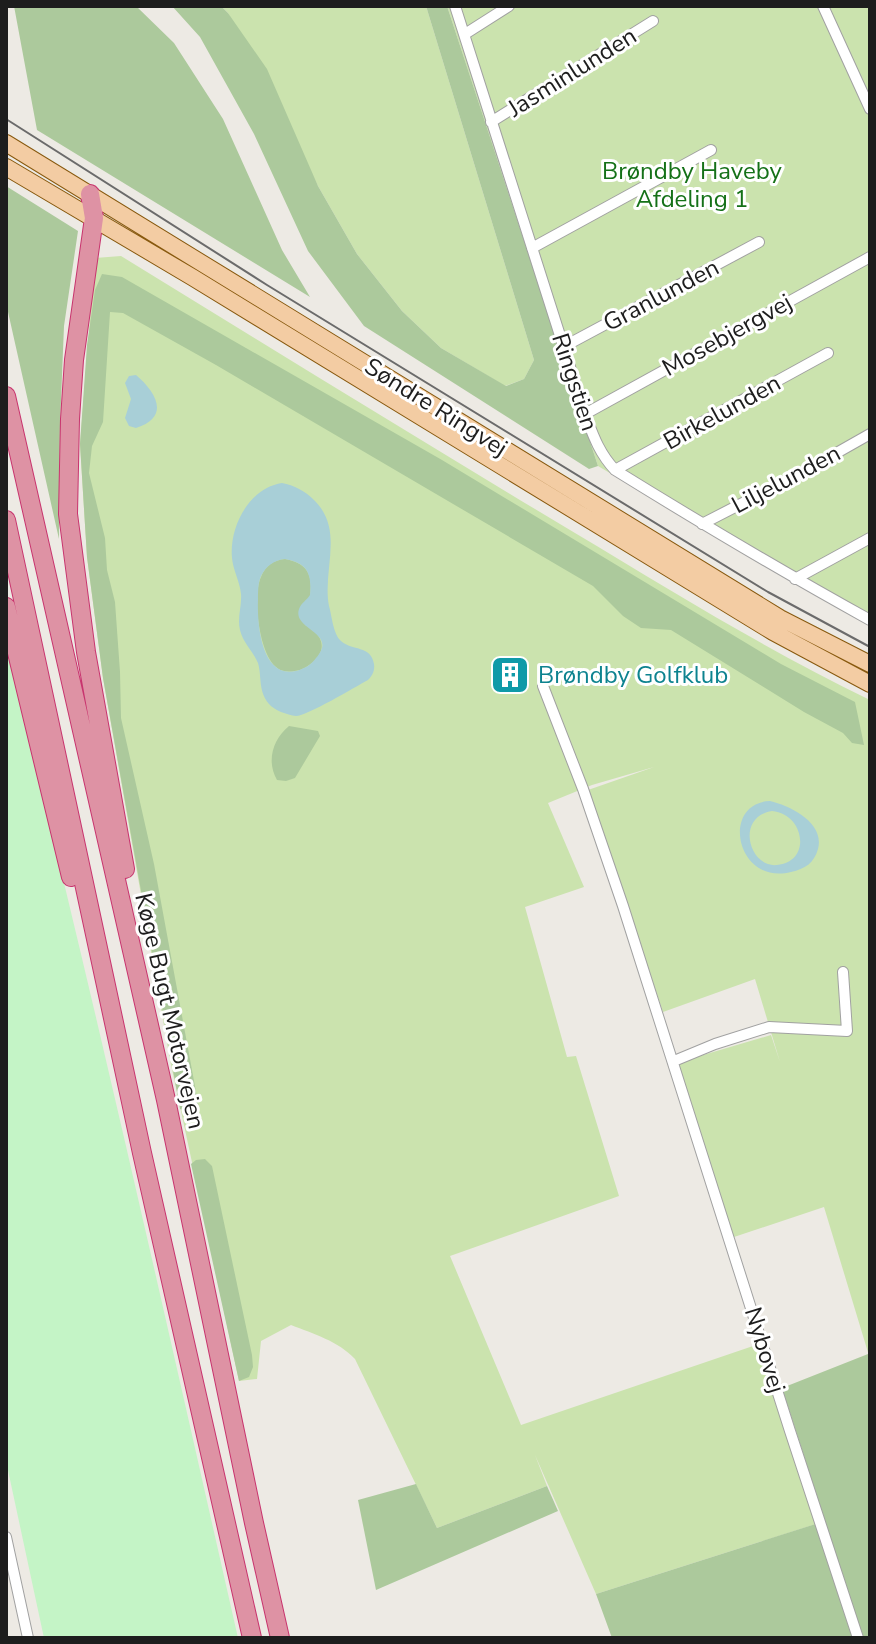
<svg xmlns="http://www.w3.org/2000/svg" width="876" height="1644" font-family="'Nunito Sans',sans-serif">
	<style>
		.grass { fill: #cbe3ae }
		.forest { fill: #acc99c }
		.park { fill: #c4f4c6 }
		.water { fill: #a8cfd7; fill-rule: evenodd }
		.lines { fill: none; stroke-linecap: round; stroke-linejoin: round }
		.minor-casing { stroke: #a1a1a1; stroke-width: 12 }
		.primary-casing { stroke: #88590e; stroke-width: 18 }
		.motorway-casing { stroke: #c8346e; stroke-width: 20 }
		.minor { stroke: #fff; stroke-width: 10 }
		.primary { stroke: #f3cca3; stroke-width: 16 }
		.motorway { stroke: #de92a4; stroke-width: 18 }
		.tram { stroke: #6b6b6b; stroke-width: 2 }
		.labels { text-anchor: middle; stroke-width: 6; stroke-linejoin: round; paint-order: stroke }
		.street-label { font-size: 24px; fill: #1d1d1d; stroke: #fff }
		.park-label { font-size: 24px; fill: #157118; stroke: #fff }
		.culture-label { font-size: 24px; fill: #0d838f; stroke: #fff; text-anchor: start }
	</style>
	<rect width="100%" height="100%" fill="#edeae4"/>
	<!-- grass -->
	<path class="grass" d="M 221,6 L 426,6 L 534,360 L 524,379 L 505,386 L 441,348 L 402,311 L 357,254 L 318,186 L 228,13 Z
		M 447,6 L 870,6 L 870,623 L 798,585 L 598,466 Z
		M 121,256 C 272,349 423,442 575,533 C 672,591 768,651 870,700 L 870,1359 L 824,1207 L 734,1237 L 676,1063 L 771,1035 L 780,1062 L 755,979 L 663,1012 L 588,790 L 654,767 L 592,785 L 548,803 L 584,887 L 525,907 L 567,1057 L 576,1056 L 619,1196 L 450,1256 L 521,1425 L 756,1345 L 816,1524 L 596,1594 L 535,1455 L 547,1486 L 437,1528 L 355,1359 C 338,1341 314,1334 291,1325 L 261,1341 L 257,1379 L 239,1381 L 170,1060 L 103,678 L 87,557 L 80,444 L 95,258 Z"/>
	<!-- forest -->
	<path class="forest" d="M 14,6 L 136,6 L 174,43 L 223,119 L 282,250 L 310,297 L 37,130 Z
		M 172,6 L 221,6 L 228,13 L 267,69 L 318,186 L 357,254 L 402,311 L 441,348 L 506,386 L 524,379 L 534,360 L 426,6 L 447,6 L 598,466 L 589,469 L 364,326 L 308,251 L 254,134 L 200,37 Z
		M 6,186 L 78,231 L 64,326 L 60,425 L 59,539 L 6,303 Z
		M 102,274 L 122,277 L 442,460 L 781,664 L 855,702 L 864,745 L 852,743 L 843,733 L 804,712 L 671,630 L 641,628 L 623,616 L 593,586 L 216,365 L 123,313 L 110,312 L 103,422 L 92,446 L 89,473 L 105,538 L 107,570 L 115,602 L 120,672 L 121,718 L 154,864 L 199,1108 L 190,1112 L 180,1109 L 103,678 L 87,557 L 80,444 L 87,345 L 95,290 Z
		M 285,559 C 324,566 308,597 305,625 C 316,630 327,642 319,655 C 315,662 307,667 300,670 C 292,672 282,673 276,667 C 259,653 252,596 261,577 C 265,566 273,560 285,559 Z
		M 289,726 L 318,731 L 320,736 L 295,778 L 286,781 L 277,780 C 266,761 273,739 289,726 Z
		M 205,1159 L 212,1166 L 252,1355 L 253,1367 L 249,1377 L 239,1381 L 191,1164 L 196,1160 Z
		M 868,1354 L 870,1359 L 870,1638 L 612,1638 L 596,1594 L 825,1521 L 782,1388 Z
		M 416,1484 L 437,1528 L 547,1486 L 558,1511 L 376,1590 L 358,1500 Z"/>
	<!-- park -->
	<path class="park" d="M 6,647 C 89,976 163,1307 238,1638 L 44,1638 L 6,1461 Z"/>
	<!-- water -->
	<path class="water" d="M 136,375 C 156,392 171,417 136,428 L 129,426 L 125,418 L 131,399 L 125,383 L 129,376 Z
		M 282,483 C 294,485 305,491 314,500 C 345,530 322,570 329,606 C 332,616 333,634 341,641 C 352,651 371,645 374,664 C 375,671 372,676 368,680 C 355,687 307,716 296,716 C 287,715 274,710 269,704 C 258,691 262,677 258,663 C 253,651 243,643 240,630 C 237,618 242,606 241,594 C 240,582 233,570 232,558 C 229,527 249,488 282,483 ZM 285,559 C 307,563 312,573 310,595 C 307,600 301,603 299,609 C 292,630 339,632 316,658 C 311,665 304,669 296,671 C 261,679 257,623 258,600 C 258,592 258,583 261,576 C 266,566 274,560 285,559 Z
		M 770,801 C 791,806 825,823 818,849 C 814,863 805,869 791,872 C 736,886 720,803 770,801 ZM 772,811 C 805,814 812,862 777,865 C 749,868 735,817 772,811 Z"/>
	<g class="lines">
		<!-- minor casing -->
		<g class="minor-casing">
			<path id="minor" d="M 455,6 L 585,414 C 593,435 599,453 615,470 C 699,522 783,572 870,620
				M 823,6 L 870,109
				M 465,34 L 509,6
				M 491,122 L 653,21
				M 532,248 L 711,150
				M 563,347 L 759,242
				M 585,414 L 870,257
				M 615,470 L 828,353
				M 702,524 L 803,472 L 870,434
				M 795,579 L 870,538
				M 543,686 L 583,789 L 623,906 L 790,1431 L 858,1638
				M 674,1061 L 715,1044 L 769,1027 L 847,1031 L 843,972
				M 6,1537 L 28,1638"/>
		</g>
		<!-- primary casing -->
		<g class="primary-casing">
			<path id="primary" d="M 6,143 L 780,618 L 870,664
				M 6,167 L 192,277 L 773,632 L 870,684"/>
		</g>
		<!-- motorway casing -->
		<g class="motorway-casing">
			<path id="motorway" d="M 90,194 L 94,218 L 74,360 L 70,419 L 68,514 L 86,652 L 125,869
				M 6,396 L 166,1100 L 254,1523 L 280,1638
				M 6,520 L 142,1153 L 252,1638
				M 6,607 L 71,877"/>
		</g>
		<!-- minor -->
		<use href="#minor" class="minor"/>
		<!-- primary -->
		<use href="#primary" class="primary"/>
		<!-- motorway -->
		<use href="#motorway" class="motorway"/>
		<!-- tram -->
		<path class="tram" d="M 6,119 L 267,285 L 768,592 L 870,647"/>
	</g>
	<!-- icons -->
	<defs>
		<g id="building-square" transform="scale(2)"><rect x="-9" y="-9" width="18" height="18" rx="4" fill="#0f9aa8" stroke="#fff"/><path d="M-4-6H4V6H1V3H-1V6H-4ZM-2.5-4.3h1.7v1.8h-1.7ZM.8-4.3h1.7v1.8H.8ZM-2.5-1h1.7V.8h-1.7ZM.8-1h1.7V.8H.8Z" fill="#fff"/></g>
	</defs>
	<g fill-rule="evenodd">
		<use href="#building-square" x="510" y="675"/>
	</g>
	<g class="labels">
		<!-- street labels -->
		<g class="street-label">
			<text transform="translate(572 72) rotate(-32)" y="8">Jasminlunden</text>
			<text transform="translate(661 295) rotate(-28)" y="8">Granlunden</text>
			<text transform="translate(727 335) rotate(-29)" y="8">Mosebjergvej</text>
			<text transform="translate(575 382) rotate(72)" y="8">Ringstien</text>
			<text transform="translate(436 407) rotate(32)" y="8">Søndre Ringvej</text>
			<text transform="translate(722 412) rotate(-29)" y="8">Birkelunden</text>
			<text transform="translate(786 479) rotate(-28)" y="8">Liljelunden</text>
			<text transform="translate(170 1011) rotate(77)" y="8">Køge Bugt Motorvejen</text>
			<text transform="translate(765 1350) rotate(73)" y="8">Nybovej</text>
		</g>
		<!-- park labels -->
		<g class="park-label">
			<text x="692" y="179">Brøndby Haveby<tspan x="692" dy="28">Afdeling 1</tspan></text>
		</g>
		<!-- culture labels -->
		<g class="culture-label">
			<text x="538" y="683">Brøndby Golfklub</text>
		</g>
	</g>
	<!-- border -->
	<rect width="876" height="1644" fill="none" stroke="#1d1d1d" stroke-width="16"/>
</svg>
